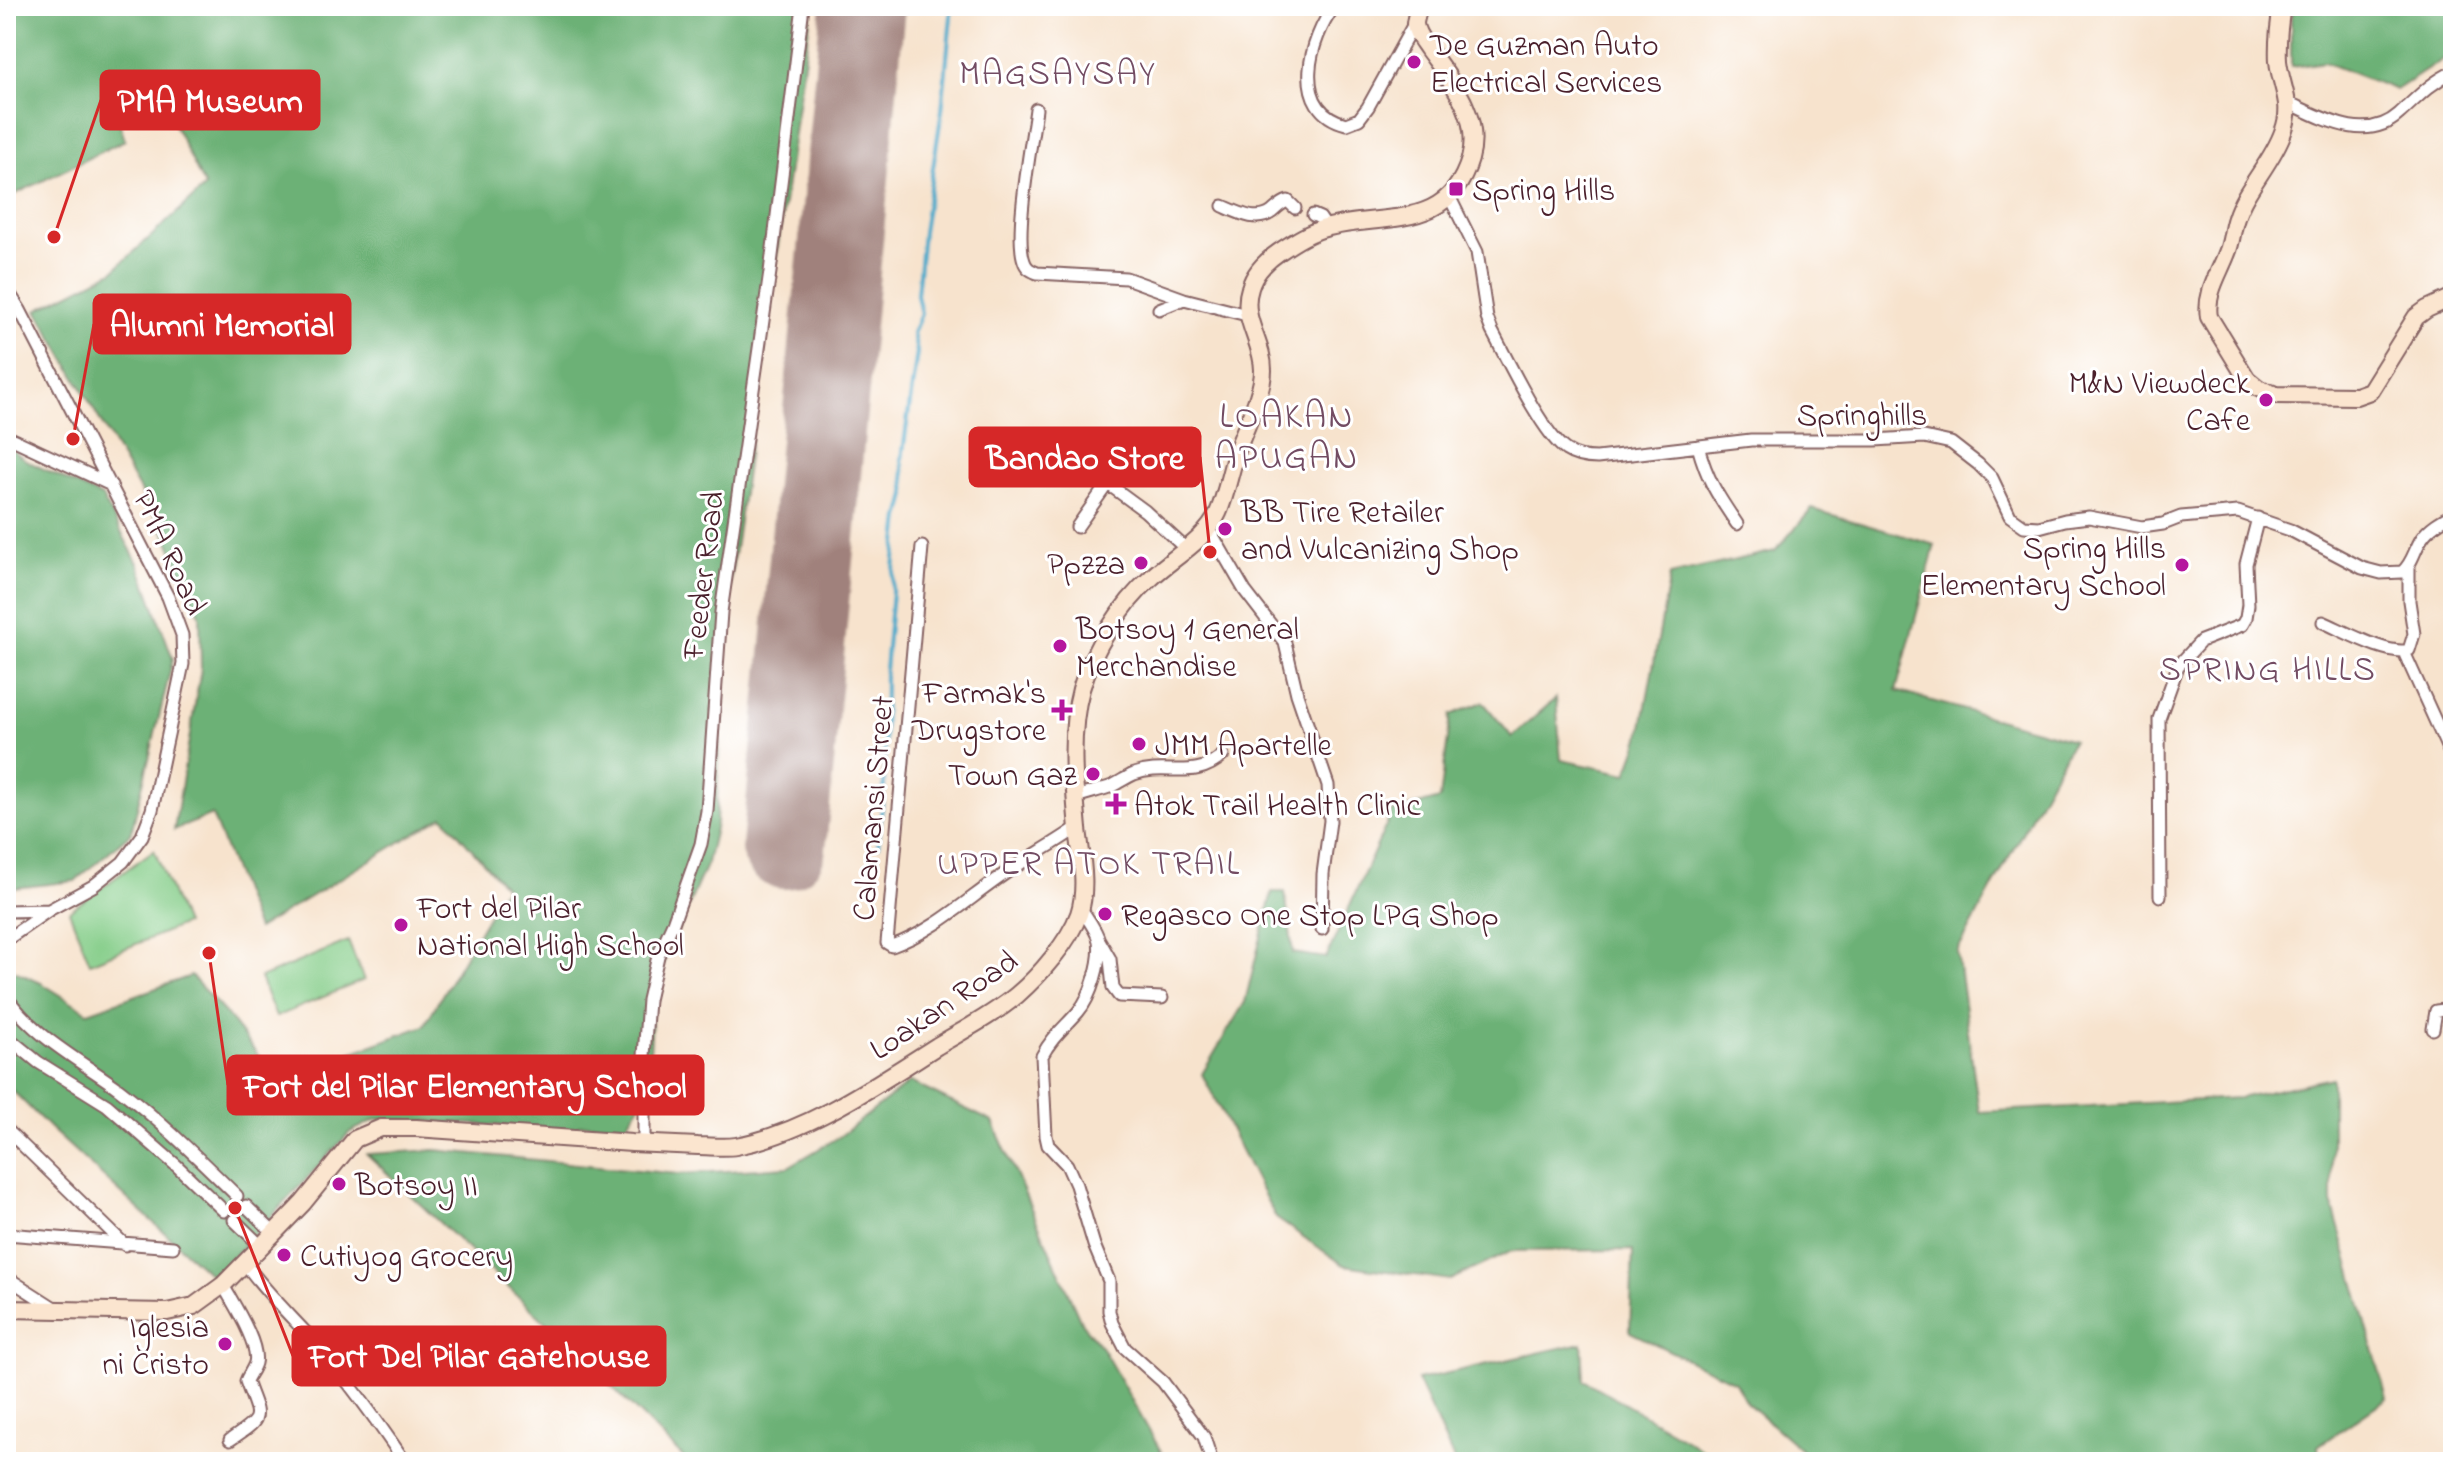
<svg xmlns="http://www.w3.org/2000/svg" width="2459" height="1468" font-family="'Indie Flower',sans-serif">
	<style>
		.green { fill: #86ce8a; stroke: #68765a; stroke-width: 2 }
		.forest { fill: #6cb176; stroke: #5b6850; stroke-width: 2 }
		.lines { fill: none; stroke-linecap: round; stroke-linejoin: round }
		.stream { stroke: #4daacb; stroke-width: 4 }
		.runway { stroke: #a0817c; stroke-width: 84 }
		.minor-casing { stroke: #876464; stroke-width: 15 }
		.secondary-casing { stroke: #876464; stroke-width: 20 }
		.minor { stroke: #fff; stroke-width: 11 }
		.secondary { stroke: #fbe5cf; stroke-width: 16 }
		.poi-dot { fill: #b5179e; stroke: #fff; stroke-width: 3 }
		.labels { text-anchor: middle; stroke-width: 6; stroke-linejoin: round; paint-order: stroke }
		.poi-label { font-size: 32px; fill: #4a1f2b; stroke: #fff; text-anchor: start }
		.street-label { font-size: 32px; fill: #4a1f2b; stroke: #fff }
		.neighbourhood-label { font-size: 34px; letter-spacing: 2px; fill: #734c63; stroke: #fff }
		.quarter-label { font-size: 36px; letter-spacing: 2px; fill: #734c63; stroke: #fff }
		.leader { fill: none; stroke: #d62828; stroke-width: 3 }
		.callout-dot { fill: #d62828; stroke: #fff; stroke-width: 3 }
		.callout { fill: #d62828; stroke: #d62828; stroke-width: 3 }
		.callout-label { font-size: 34px; text-anchor: middle; font-weight: bold; fill: #fff }
	</style>
	<rect width="100%" height="100%" fill="#fff"/>
	<filter id="ink" filterUnits="userSpaceOnUse"><feTurbulence type="fractalNoise" baseFrequency=".0125" numOctaves="2"/><feDisplacementMap in="SourceGraphic" scale="16" xChannelSelector="R" yChannelSelector="G"/><feConvolveMatrix kernelMatrix="1 2 1 2 8 2 1 2 1" color-interpolation-filters="sRGB"/></filter>
	<filter id="wash" filterUnits="userSpaceOnUse"><feTurbulence type="fractalNoise" baseFrequency=".006" numOctaves="4" result="noise"/><feDisplacementMap in="SourceGraphic" scale="32" xChannelSelector="R" yChannelSelector="G"/><feGaussianBlur stdDeviation="1.8" result="paint"/><feColorMatrix in="noise" values="0 0 0 0 0 0 0 0 0 0 0 0 0 0 0 0 0 1.4 0 .05"/><feComposite in="paint" operator="in"/></filter>
	<g filter="url(#wash)">
		<rect width="100%" height="100%" fill="#f7e3cd"/>
		<!-- green -->
		<path class="green" d="M 154,850 L 185,924 L 90,963 L 69,911 Z
			M 348,941 L 364,980 L 276,1017 L 260,978 Z"/>
		<!-- forest -->
		<path class="forest" d="M 6,6 L 812,6 L 725,619 L 716,824 L 707,863 L 662,966 L 652,1016 L 648,1093 L 627,1124 L 579,1125 L 578,1130 L 377,1119 L 350,1132 L 214,1278 L 51,1129 L 6,1084 L 6,967 L 41,983 L 88,1012 L 191,976 L 227,1015 L 277,1080 L 424,1026 L 505,887 L 443,816 L 257,929 L 212,815 L 174,830 L 201,669 L 200,615 L 166,536 L 37,310 L 113,271 L 205,187 L 159,94 L 116,113 L 125,140 L 6,199 Z
			M 2296,6 L 2453,6 L 2453,53 L 2396,90 L 2324,62 L 2291,67 L 2291,17 Z
			M 6,445 L 27,461 L 102,497 L 139,565 L 173,659 L 131,833 L 75,881 L 6,889 Z
			M 1812,509 L 1935,545 L 1896,691 L 2073,740 L 1957,952 L 1979,1112 L 2239,1098 L 2332,1078 L 2332,1203 L 2387,1398 L 2318,1446 L 2319,1462 L 1815,1462 L 1746,1402 L 1735,1382 L 1630,1332 L 1633,1250 L 1512,1251 L 1450,1280 L 1344,1265 L 1276,1218 L 1202,1074 L 1245,1002 L 1272,892 L 1285,892 L 1293,953 L 1326,958 L 1392,812 L 1440,799 L 1451,715 L 1483,702 L 1512,737 L 1556,698 L 1561,760 L 1627,774 L 1640,738 L 1670,575 L 1775,551 Z
			M 910,1082 L 993,1122 L 1082,1324 L 1102,1348 L 1167,1462 L 688,1462 L 577,1352 L 367,1154 L 435,1150 L 679,1174 L 788,1167 L 839,1137 Z
			M 1582,1343 L 1584,1380 L 1724,1462 L 1455,1462 L 1417,1380 Z"/>
		<g class="lines">
			<!-- stream -->
			<path class="stream" d="M 878,846 L 884,787 L 885,670 L 895,559 L 900,518 L 906,495 L 902,459 L 917,352 L 913,333 L 921,314 L 917,295 L 923,232 L 942,110 L 952,6"/>
			<!-- runway -->
			<path class="runway" d="M 784,847 L 863,6"/>
		</g>
	</g>
	<g filter="url(#ink)">
		<g class="lines">
			<!-- minor casing -->
			<g class="minor-casing">
				<path id="minor" d="M 1335,6 C 1309,38 1290,110 1346,124 L 1359,119 L 1368,107 L 1415,22
					M 2289,103 C 2322,118 2366,144 2399,114 C 2417,98 2431,82 2453,72
					M 1036,109 C 1032,141 1014,234 1024,261 C 1026,268 1030,270 1037,273 L 1126,278 L 1184,299 L 1247,315
					M 1449,196 L 1477,252 L 1487,318 L 1492,331 C 1507,359 1542,433 1566,450 C 1575,456 1586,458 1597,458 L 1751,440 L 1875,440 L 1924,437 L 1951,443 L 1978,464 L 1992,478 L 2010,516 L 2024,526 L 2039,527 L 2065,520 L 2089,517 L 2142,527 L 2163,524 L 2181,517 L 2238,512 L 2290,530 L 2362,568 L 2381,573 L 2402,572 C 2413,563 2414,550 2422,538 C 2429,527 2442,520 2453,514
					M 1223,206 C 1239,213 1257,223 1272,212 C 1278,207 1281,203 1288,201 L 1295,208
					M 1313,215 L 1320,218 L 1326,227
					M 6,288 L 20,310 L 168,597 L 182,635 L 183,664 L 152,810 L 142,836 L 123,862 L 93,886 L 49,910 L 6,940
					M 1159,309 L 1184,299
					M 6,436 L 111,485
					M 1698,446 C 1707,480 1718,496 1737,524
					M 1096,475 L 1145,511 L 1185,548
					M 1077,527 L 1108,483
					M 1209,529 L 1245,591 L 1285,643 L 1297,694 L 1328,785 L 1330,821 L 1323,874 L 1322,929
					M 922,547 L 887,943 L 892,946 C 935,931 971,896 1009,871 C 1031,856 1056,843 1078,827
					M 2323,622 C 2344,631 2388,656 2409,650 L 2414,634 L 2409,601 L 2409,566
					M 2404,652 L 2453,760
					M 1076,797 C 1088,793 1101,790 1112,786 C 1120,782 1127,777 1134,774 C 1167,762 1194,782 1223,755
					M 2160,896 L 2159,719 L 2178,666 L 2201,641 L 2242,625 L 2246,618 L 2248,605 L 2246,564 L 2258,518
					M 1080,907 C 1086,917 1097,930 1099,941 C 1102,961 1091,997 1078,1012 C 1065,1027 1051,1038 1042,1056 L 1046,1136 L 1048,1145 L 1067,1165 L 1076,1185 L 1094,1245 L 1109,1281 L 1109,1311 L 1112,1323 L 1125,1348 L 1163,1382 L 1204,1437 L 1212,1462
					M 6,911 L 49,910
					M 1099,940 L 1110,959 L 1113,988 L 1119,996 L 1162,998
					M 6,996 C 34,1037 80,1060 119,1089 C 161,1121 199,1159 237,1196
					M 2433,1029 L 2436,1011 L 2453,1009
					M 6,1036 L 38,1062 L 107,1105 L 177,1166 L 224,1211
					M 6,1129 L 125,1245
					M 644,1144 L 644,1056 L 648,1000 L 658,956 L 673,923 L 701,844 L 707,811 L 721,612 L 770,272 L 803,6
					M 246,1206 L 274,1233
					M 234,1220 L 261,1246
					M 6,1234 L 173,1247
					M 245,1263 C 266,1293 294,1319 319,1347 C 350,1383 378,1422 405,1462
					M 6,1277 L 56,1309
					M 223,1285 C 232,1302 260,1344 255,1363 C 253,1370 248,1375 246,1381 C 259,1419 266,1416 230,1440"/>
			</g>
			<!-- secondary casing -->
			<g class="secondary-casing">
				<path id="secondary" d="M 2282,6 C 2279,24 2277,42 2278,61 C 2281,88 2294,104 2283,132 C 2272,163 2246,187 2236,218 C 2232,229 2232,242 2227,253 C 2219,274 2205,294 2209,317 L 2247,379 L 2258,388 L 2276,395 L 2356,396 L 2370,391 L 2416,317 L 2427,309 L 2453,297
					M 6,1309 L 167,1312 L 194,1306 L 223,1285 L 274,1233 L 303,1203 L 355,1139 L 381,1128 L 416,1128 C 488,1133 560,1138 632,1143 C 654,1144 676,1145 698,1146 C 710,1146 724,1148 736,1146 C 807,1133 877,1084 937,1046 C 964,1030 993,1015 1017,995 C 1039,976 1069,942 1079,914 C 1088,888 1081,855 1078,829 C 1074,784 1069,733 1081,689 C 1092,651 1121,604 1151,578 C 1172,558 1206,540 1218,513 C 1227,493 1230,471 1237,451 C 1245,427 1263,394 1263,370 C 1263,341 1240,318 1250,288 C 1254,273 1266,261 1279,252 C 1294,242 1311,231 1329,227 C 1384,213 1449,231 1470,159 C 1482,116 1451,81 1428,49 C 1423,41 1416,34 1415,24 C 1415,20 1418,11 1419,6"/>
			</g>
			<!-- minor -->
			<use href="#minor" class="minor"/>
			<!-- secondary -->
			<use href="#secondary" class="secondary"/>
		</g>
	</g>
	<!-- markers -->
	<g class="poi-dot">
		<circle cx="1414" cy="62" r="8"/>
		<rect x="1448" y="181" width="16" height="16" rx="4"/>
		<circle cx="2266" cy="400" r="8"/>
		<circle cx="1225" cy="529" r="8"/>
		<circle cx="1141" cy="563" r="8"/>
		<circle cx="2182" cy="565" r="8"/>
		<circle cx="1060" cy="646" r="8"/>
		<path d="M1058 698h8v8h8v8h-8v8h-8v-8h-8v-8h8z"/>
		<circle cx="1139" cy="744" r="8"/>
		<circle cx="1093" cy="774" r="8"/>
		<path d="M1112 792h8v8h8v8h-8v8h-8v-8h-8v-8h8z"/>
		<circle cx="1105" cy="914" r="8"/>
		<circle cx="401" cy="925" r="8"/>
		<circle cx="339" cy="1184" r="8"/>
		<circle cx="284" cy="1255" r="8"/>
		<circle cx="225" cy="1344" r="8"/>
	</g>
	<g class="labels">
		<!-- poi labels -->
		<g class="poi-label">
			<text x="1430" y="55">De Guzman Auto<tspan x="1430" dy="37">Electrical Services</tspan></text>
			<text x="1472" y="200">Spring Hills</text>
			<text x="2250" y="393" text-anchor="end">M&amp;N Viewdeck<tspan x="2250" dy="37">Cafe</tspan></text>
			<text x="1241" y="522">BB Tire Retailer<tspan x="1241" dy="37">and Vulcanizing Shop</tspan></text>
			<text x="2166" y="558" text-anchor="end">Spring Hills<tspan x="2166" dy="37">Elementary School</tspan></text>
			<text x="1125" y="574" text-anchor="end">Ppzza</text>
			<text x="1076" y="639">Botsoy 1 General<tspan x="1076" dy="37">Merchandise</tspan></text>
			<text x="1046" y="703" text-anchor="end">Farmak's<tspan x="1046" dy="37">Drugstore</tspan></text>
			<text x="1155" y="755">JMM Apartelle</text>
			<text x="1077" y="785" text-anchor="end">Town Gaz</text>
			<text x="1134" y="815">Atok Trail Health Clinic</text>
			<text x="417" y="918">Fort del Pilar<tspan x="417" dy="37">National High School</tspan></text>
			<text x="1121" y="925">Regasco One Stop LPG Shop</text>
			<text x="355" y="1195">Botsoy II</text>
			<text x="300" y="1266">Cutiyog Grocery</text>
			<text x="209" y="1337" text-anchor="end">Iglesia<tspan x="209" dy="37">ni Cristo</tspan></text>
		</g>
		<!-- street labels -->
		<g class="street-label">
			<text x="1862" y="425">Springhills</text>
			<text transform="translate(171 552) rotate(65)" y="11">PMA Road</text>
			<text transform="translate(702 575) rotate(-83)" y="11">Feeder Road</text>
			<text transform="translate(872 808) rotate(-85)" y="11">Calamansi Street</text>
			<text transform="translate(943 1004) rotate(-34)" y="11">Loakan Road</text>
		</g>
		<!-- neighbourhood labels -->
		<g class="neighbourhood-label">
			<text x="1058" y="84">MAGSAYSAY</text>
			<text x="2268" y="680">SPRING HILLS</text>
			<text x="1089" y="874">UPPER ATOK TRAIL</text>
		</g>
		<!-- quarter labels -->
		<g class="quarter-label">
			<text x="1287" y="427">LOAKAN<tspan x="1287" dy="41">APUGAN</tspan></text>
		</g>
	</g>
	<!-- callouts -->
	<path class="leader" d="M54 237L101 100M73 439L94 324M1210 552L1200 457M209 953L228 1085M235 1208L293 1356"/>
	<g class="callout-dot">
		<circle cx="54" cy="237" r="8"/>
		<circle cx="73" cy="439" r="8"/>
		<circle cx="1210" cy="552" r="8"/>
		<circle cx="209" cy="953" r="8"/>
		<circle cx="235" cy="1208" r="8"/>
	</g>
	<g class="callout">
		<rect x="101" y="71" width="218" height="58" rx="8"/>
		<rect x="94" y="295" width="256" height="58" rx="8"/>
		<rect x="970" y="428" width="230" height="58" rx="8"/>
		<rect x="228" y="1056" width="475" height="58" rx="8"/>
		<rect x="293" y="1327" width="372" height="58" rx="8"/>
	</g>
	<g class="callout-label">
		<text x="210" y="112">PMA Museum</text>
		<text x="222" y="336">Alumni Memorial</text>
		<text x="1085" y="469">Bandao Store</text>
		<text x="465" y="1097">Fort del Pilar Elementary School</text>
		<text x="479" y="1367">Fort Del Pilar Gatehouse</text>
	</g>
	<!-- margin -->
	<rect width="2459" height="1468" fill="none" stroke="#fff" stroke-width="32"/>
</svg>
